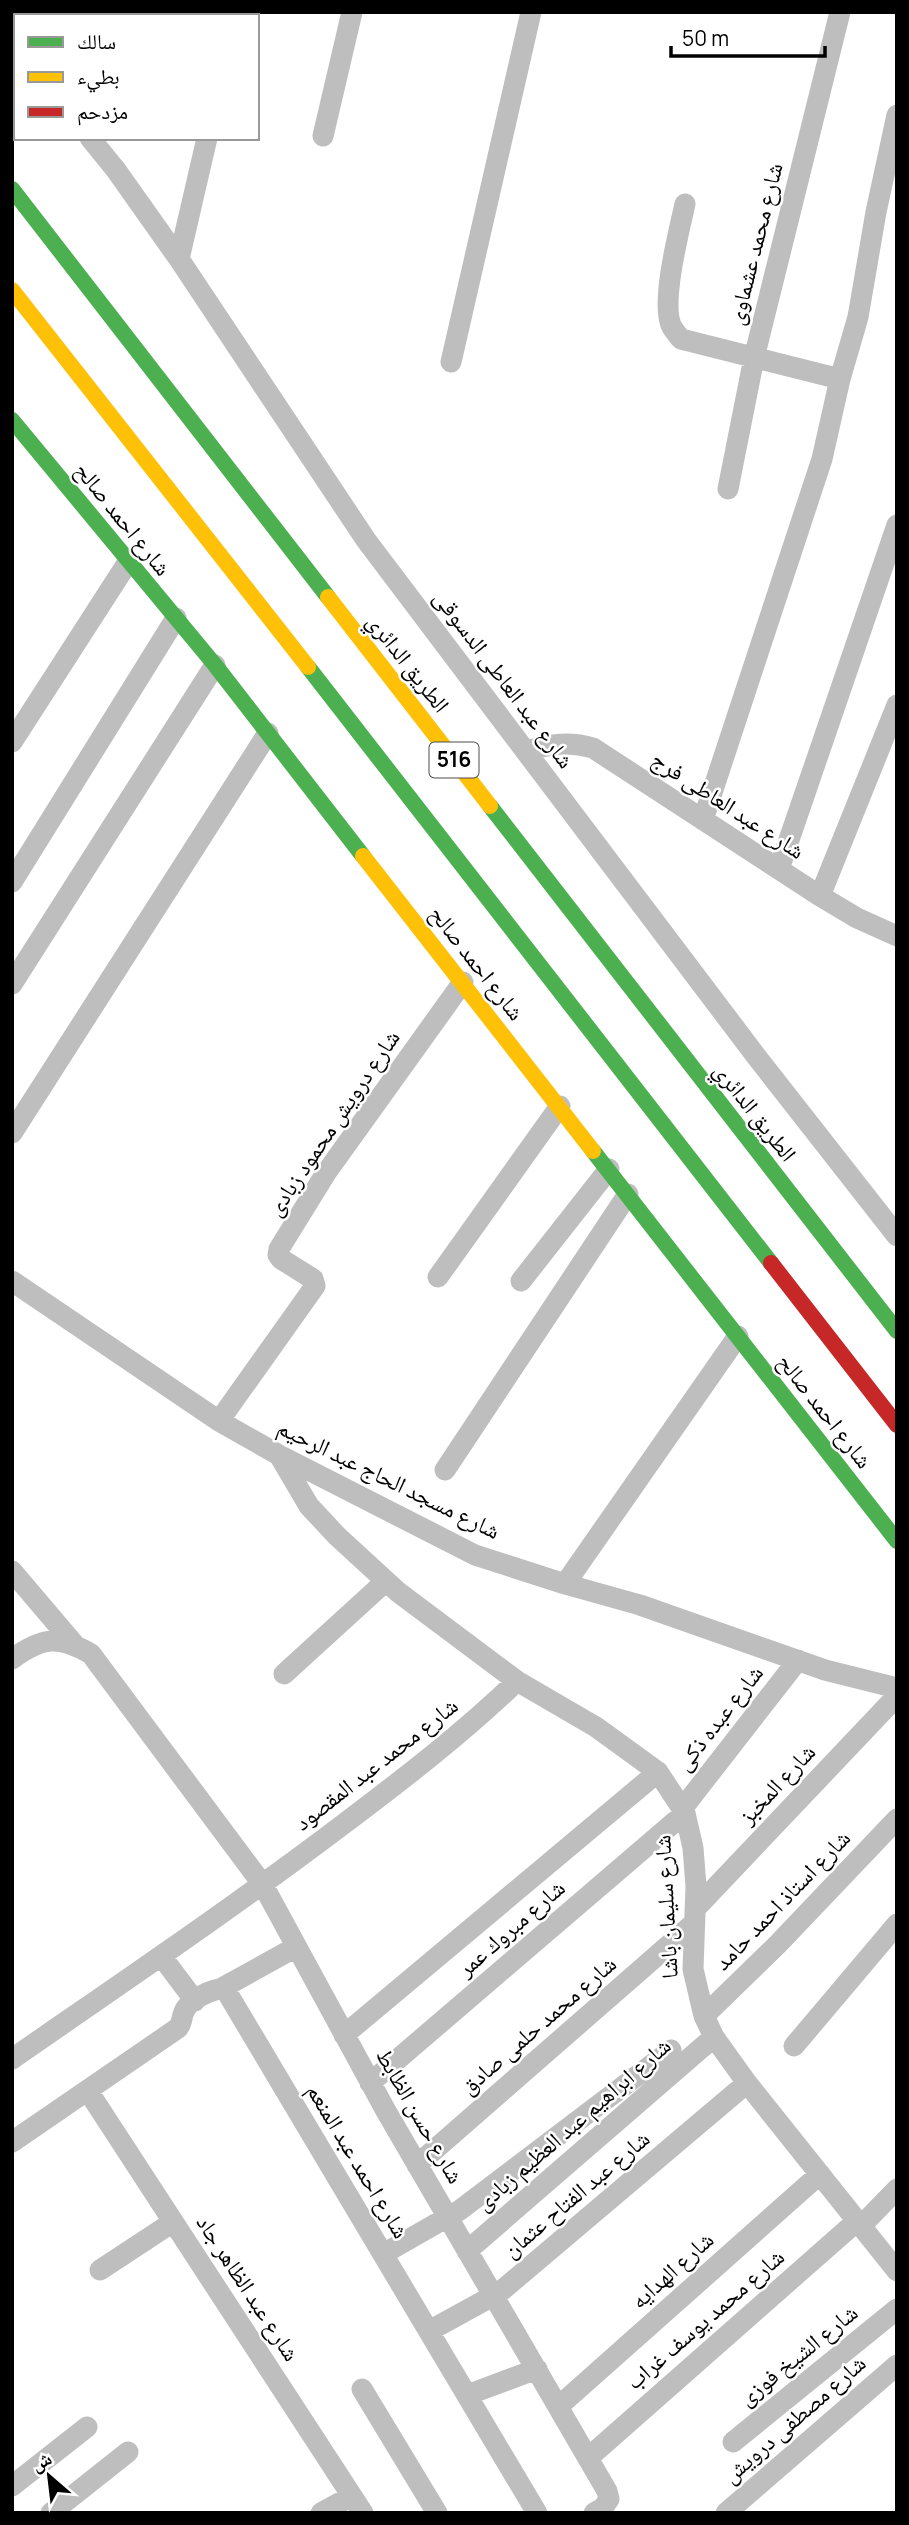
<svg xmlns="http://www.w3.org/2000/svg" width="909" height="2525" font-family="Manrope,'Noto Naskh Arabic',sans-serif">
	<style>
		.lines { fill: none; stroke-linecap: round; stroke-linejoin: round }
		.street { stroke: #bebebe; stroke-width: 21 }
		.fast { stroke: #4caf50; stroke-width: 16 }
		.slow { stroke: #ffc107; stroke-width: 16 }
		.jam { stroke: #c62828; stroke-width: 16 }
		.labels { text-anchor: middle; stroke-width: 5; stroke-linejoin: round; paint-order: stroke }
		.shield { fill: #fff; stroke: #4c4c4c; stroke-width: 2 }
		.shield-label { font-size: 21px; font-weight: bold; fill: #000 }
		.street-label { font-size: 23px; fill: #000; stroke: #fff }
	</style>
	<rect width="100%" height="100%" fill="#fff"/>
	<g class="lines">
		<!-- street -->
		<path class="street" d="M 130,16 L 131,12
			M 235,16 L 236,12
			M 12,130 L 16,127
			M 323,136 L 352,12
			M 90,138 L 116,170 L 179,259 L 366,540 L 756,1056 L 897,1236
			M 685,204 C 679,231 661,301 671,325 C 673,330 678,335 681,339 L 840,379
			M 179,259 L 207,138
			M 451,362 L 531,12
			M 728,489 L 754,358 L 840,12
			M 12,742 L 128,562
			M 526,751 C 551,744 569,741 593,748 L 820,896 L 857,918 L 897,936
			M 703,820 L 822,459 L 840,379 L 858,317 L 876,212 L 897,115
			M 779,869 L 897,525
			M 12,882 L 176,618
			M 820,896 L 897,705
			M 12,984 L 215,665
			M 12,1133 L 268,733
			M 438,1277 L 560,1106
			M 12,1281 L 219,1421 L 279,1455 L 475,1555 L 565,1584 L 640,1605 L 825,1670 L 897,1688
			M 521,1281 L 609,1169
			M 219,1421 L 315,1286 L 313,1279 L 281,1259 L 278,1255 L 279,1249 L 326,1173 L 463,982
			M 279,1455 L 309,1506 L 337,1536 L 398,1592 L 517,1681 L 596,1727 L 658,1772 L 685,1813 L 693,1848 L 696,1886 L 693,1969 L 704,2016 L 714,2037 L 747,2083 L 897,2271
			M 445,1470 L 628,1194
			M 12,1571 L 74,1644
			M 565,1584 L 738,1336
			M 12,1659 C 42,1637 59,1635 91,1654 L 263,1885 L 386,2111 L 607,2491 L 609,2499 L 603,2508 L 594,2513
			M 284,1674 L 386,1581
			M 682,1809 L 798,1660
			M 695,1909 L 897,1696
			M 162,1957 L 195,2001
			M 222,1988 L 296,1947
			M 704,2016 L 778,1944 L 897,1819
			M 344,2035 L 658,1772
			M 794,2046 L 897,1924
			M 12,2059 C 123,1982 234,1907 341,1826 C 402,1780 462,1734 517,1681
			M 370,2083 L 685,1813
			M 88,2091 L 363,2513
			M 12,2142 L 178,2028 C 183,2022 181,2018 184,2012 C 188,2000 215,1987 225,1989 L 537,2513
			M 417,2165 L 693,1924
			M 861,2226 L 897,2189
			M 467,2251 L 714,2037
			M 383,2254 L 460,2210 L 671,2050
			M 100,2270 L 173,2222
			M 429,2331 L 500,2292 L 747,2083
			M 362,2389 L 437,2513
			M 467,2395 L 537,2369
			M 559,2406 L 820,2174
			M 733,2442 L 897,2309
			M 588,2458 L 857,2221
			M 12,2486 L 87,2427
			M 51,2513 L 128,2452
			M 321,2513 L 352,2496
			M 726,2513 L 897,2365"/>
		<!-- fast -->
		<path class="fast" d="M 12,189 L 328,597
			M 12,420 L 215,665 L 363,856
			M 308,667 L 771,1263
			M 490,806 L 897,1331
			M 593,1151 L 897,1541"/>
		<!-- slow -->
		<path class="slow" d="M 12,290 L 308,667
			M 328,597 L 490,806
			M 363,856 L 593,1151"/>
		<!-- jam -->
		<path class="jam" d="M 771,1263 L 897,1425"/>
	</g>
	<g class="labels">
		<!-- shield labels -->
		<rect class="shield" x="429.5" y="742.5" width="49" height="35" rx="5"/>
		<g class="shield-label">
			<text x="454" y="767">516</text>
		</g>
		<!-- street labels -->
		<g class="street-label">
			<text transform="translate(755 244) rotate(-76)" y="8">شارع محمد عشماوى</text>
			<text transform="translate(123 519) rotate(51)" y="8">شارع احمد صالح</text>
			<text transform="translate(408 663) rotate(52)" y="8">الطريق الدائري</text>
			<text transform="translate(504 679) rotate(53)" y="8">شارع عبد العاطى الدسوقى</text>
			<text transform="translate(728 805) rotate(33)" y="8">شارع عبد العاطى فرج</text>
			<text transform="translate(477 963) rotate(52)" y="8">شارع احمد صالح</text>
			<text transform="translate(755 1112) rotate(52)" y="8">الطريق الدائري</text>
			<text transform="translate(333 1123) rotate(-56)" y="8">شارع درويش محمود زبادى</text>
			<text transform="translate(825 1411) rotate(52)" y="8">شارع احمد صالح</text>
			<text transform="translate(389 1479) rotate(26)" y="8">شارع مسجد الحاج عبد الرحيم</text>
			<text transform="translate(719 1718) rotate(-52)" y="8">شارع عبده ذكى</text>
			<text transform="translate(376 1764) rotate(-38)" y="8">شارع محمد عبد المقصود</text>
			<text transform="translate(777 1784) rotate(-47)" y="8">شارع المخبز</text>
			<text transform="translate(782 1900) rotate(-46)" y="8">شارع استاذ احمد حامد</text>
			<text transform="translate(666 1907) rotate(-93)" y="8">شارع سليمان باشا</text>
			<text transform="translate(511 1928) rotate(-41)" y="8">شارع مبروك عمر</text>
			<text transform="translate(538 2025) rotate(-41)" y="8">شارع محمد حلمى صادق</text>
			<text transform="translate(420 2116) rotate(60)" y="8">شارع حسن الظابط</text>
			<text transform="translate(573 2124) rotate(-41)" y="8">شارع ابراهيم عبد العظيم زبادى</text>
			<text transform="translate(358 2161) rotate(59)" y="8">شارع احمد عبد المنعم</text>
			<text transform="translate(576 2194) rotate(-40)" y="8">شارع عبد الفتاح عثمان</text>
			<text transform="translate(672 2270) rotate(-42)" y="8">شارع الهدايه</text>
			<text transform="translate(248 2288) rotate(57)" y="8">شارع عبد الظاهر جاد</text>
			<text transform="translate(705 2319) rotate(-41)" y="8">شارع محمد يوسف غراب</text>
			<text transform="translate(798 2355) rotate(-39)" y="8">شارع الشيخ فوزى</text>
			<text transform="translate(794 2419) rotate(-41)" y="8">شارع مصطفى درويش</text>
		</g>
	</g>
	<!-- border -->
	<rect width="909" height="2525" fill="none" stroke="#000000" stroke-width="28"/>
	<!-- legend -->
	<rect x="14" y="14" width="245" height="126" fill="#ffffff" stroke="#999999" stroke-width="2"/>
	<rect x="28" y="37" width="35" height="10" fill="#4caf50" stroke="#999999" stroke-width="2"/>
	<text x="77" y="49" font-size="21" fill="#000000">سالك</text>
	<rect x="28" y="72" width="35" height="10" fill="#ffc107" stroke="#999999" stroke-width="2"/>
	<text x="77" y="84" font-size="21" fill="#000000">بطيء</text>
	<rect x="28" y="107" width="35" height="10" fill="#c62828" stroke="#999999" stroke-width="2"/>
	<text x="77" y="119" font-size="21" fill="#000000">مزدحم</text>
	<!-- north arrow -->
	<g transform="translate(49 2476) rotate(332)" stroke="#ffffff" stroke-width="5" paint-order="stroke">
	<path d="M0-5L12 26L0 18L-12 26Z" fill="#000000"/>
	<text y="-10" font-size="19" font-weight="bold" text-anchor="middle" fill="#000000">ش</text>
	</g>
	<!-- scale -->
	<path d="M671 46v10h154v-10" fill="none" stroke="#000000" stroke-width="3.5"/>
	<text x="682" y="46" font-size="21" fill="#000000" stroke="#ffffff" stroke-width="5" paint-order="stroke">50 m</text>
</svg>
